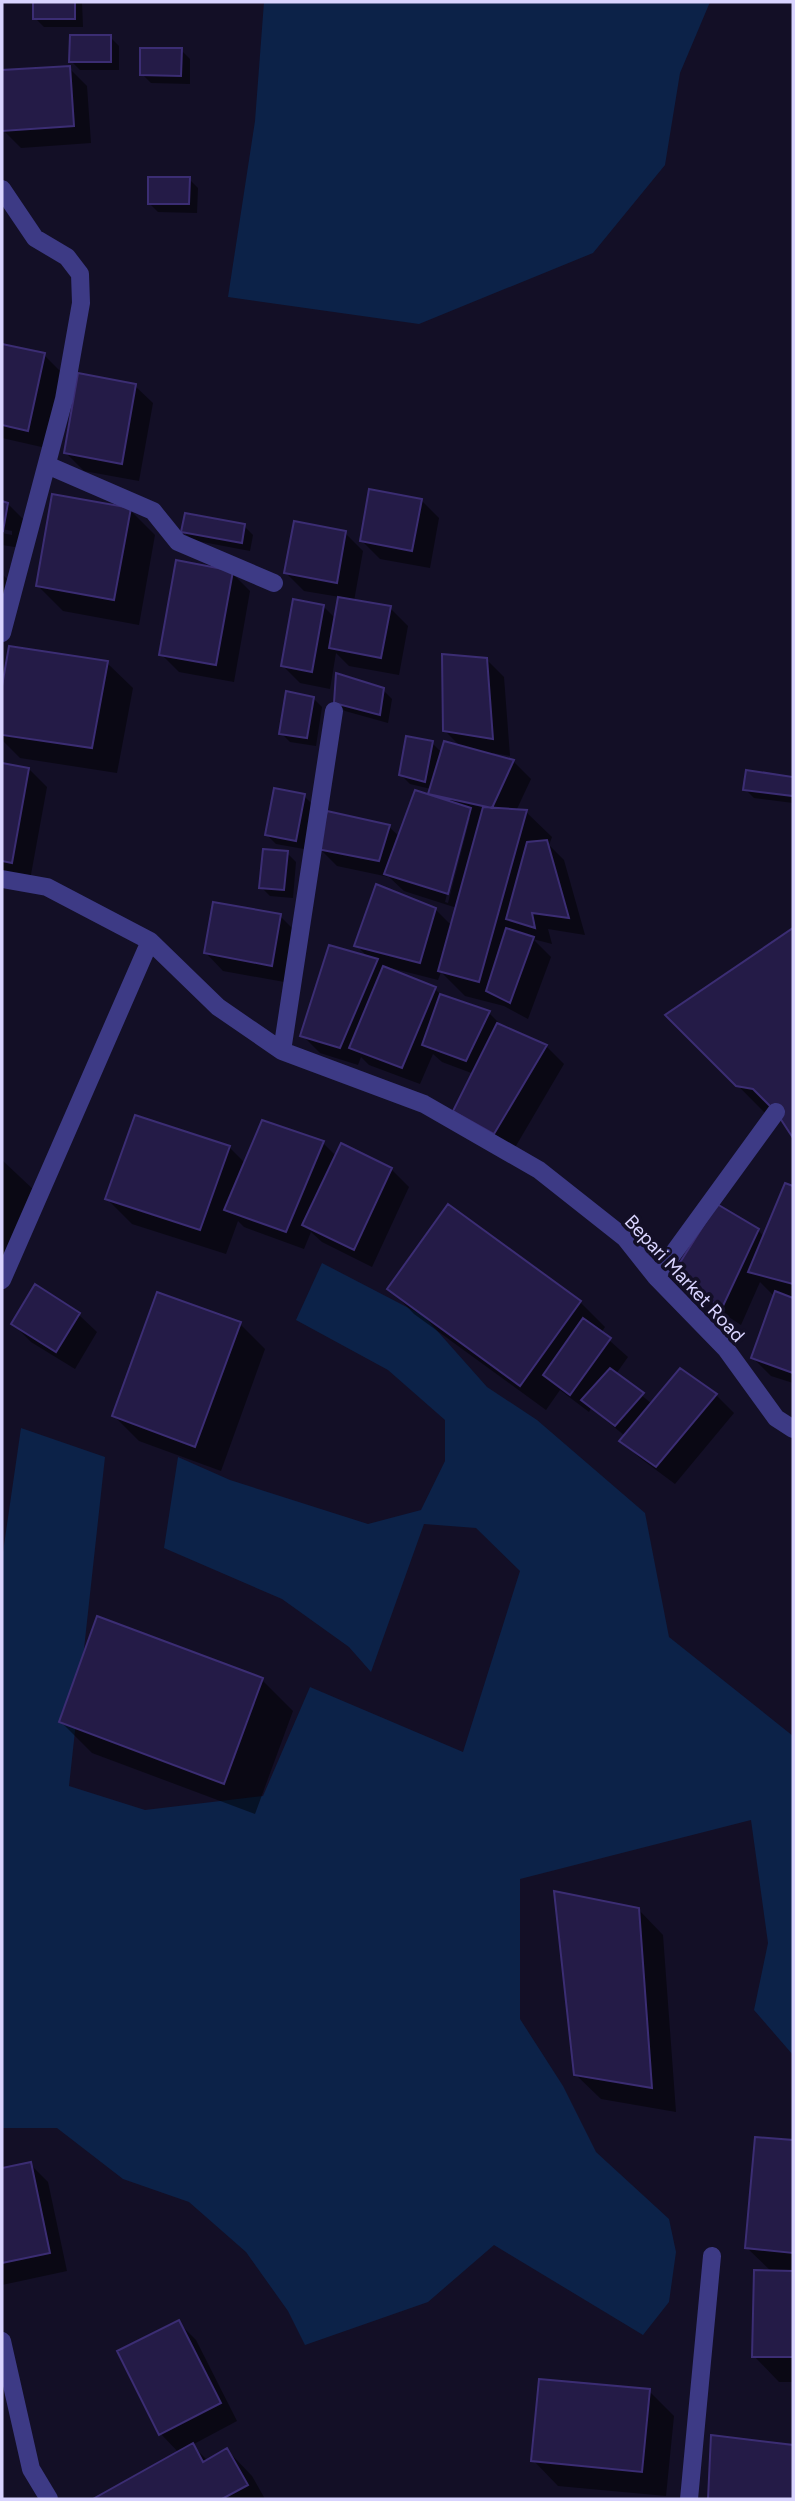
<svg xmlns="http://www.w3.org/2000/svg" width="795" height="2501" font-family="Figtree,sans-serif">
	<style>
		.water { fill: #0c2248 }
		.shadow { fill: #0007; fill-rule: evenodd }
		.building { fill: #241b47; stroke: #3b2d73; stroke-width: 2 }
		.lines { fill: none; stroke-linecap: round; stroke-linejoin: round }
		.street { stroke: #3d3a85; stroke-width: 18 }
		.labels { text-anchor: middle; stroke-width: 7; stroke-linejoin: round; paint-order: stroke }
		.street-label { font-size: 19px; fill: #d9d4ff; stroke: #130f26 }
	</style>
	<rect width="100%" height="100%" fill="#130f26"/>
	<!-- water -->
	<path class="water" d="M 264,2 L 710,2 L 680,73 L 665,165 L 593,253 L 419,324 L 228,297 L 255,121 Z
		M 322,1263 L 424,1316 L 487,1387 L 537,1420 L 645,1513 L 669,1637 L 793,1736 L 793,2055 L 754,2010 L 768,1943 L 751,1820 L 520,1879 L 520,2019 L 563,2086 L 596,2152 L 669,2219 L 676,2252 L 669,2302 L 643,2335 L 494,2245 L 428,2302 L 305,2345 L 288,2311 L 246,2252 L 189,2202 L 123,2179 L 57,2128 L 2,2128 L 2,1559 L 21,1428 L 105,1457 L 69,1786 L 145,1810 L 263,1796 L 310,1687 L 463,1752 L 520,1571 L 476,1528 L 424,1524 L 371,1672 L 349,1647 L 282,1599 L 164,1548 L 178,1457 L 230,1480 L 368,1524 L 421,1510 L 445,1461 L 445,1420 L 388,1370 L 296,1320 Z"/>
	<!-- shadow -->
	<path class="shadow" d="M 35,2 L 82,2 L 83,27 L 44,27 L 35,18 Z
		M 110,37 L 119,46 L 119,70 L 80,70 L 71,61 Z
		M 181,50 L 190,59 L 190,84 L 151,83 L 142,74 Z
		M 69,68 L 87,86 L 91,143 L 21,148 L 3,130 L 2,72 Z
		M 189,179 L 198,188 L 197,213 L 158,212 L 149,203 Z
		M 2,345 L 44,355 L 62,373 L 46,448 L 2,438 Z
		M 135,386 L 153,403 L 139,481 L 84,471 L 66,453 Z
		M 421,500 L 439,518 L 430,568 L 380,559 L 362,541 Z
		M 2,503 L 8,504 L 26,522 L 21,548 L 2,545 L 2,533 L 12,535 L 12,531 L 2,529 Z
		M 130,510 L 155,535 L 139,625 L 63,611 L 38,586 Z
		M 244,526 L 253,535 L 250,551 L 192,540 L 183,531 Z
		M 345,533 L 363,551 L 354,601 L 390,608 L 408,626 L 399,675 L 349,666 L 336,653 L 330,689 L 300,683 L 282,665 L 324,607 L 336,619 L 340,597 L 304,591 L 286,573 Z
		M 232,573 L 250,591 L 234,682 L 179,672 L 161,654 Z
		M 2,574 L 7,579 L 2,607 Z
		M 11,648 L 107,663 L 133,688 L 117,773 L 20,758 L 2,740 L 2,696 Z
		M 486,659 L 504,677 L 510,756 L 493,753 L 493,756 L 513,761 L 531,779 L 516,811 L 526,812 L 552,837 L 549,845 L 564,860 L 585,935 L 548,929 L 552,944 L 533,939 L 551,957 L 528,1019 L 504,1006 L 465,996 L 441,972 L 438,980 L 383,966 L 382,968 L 435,989 L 443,997 L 489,1013 L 504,1028 L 546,1046 L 564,1064 L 513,1151 L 474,1128 L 474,1074 L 442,1062 L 433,1054 L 420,1084 L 369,1065 L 361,1057 L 358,1065 L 320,1053 L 302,1035 L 369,958 L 356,945 L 435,909 L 452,926 L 457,908 L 404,891 L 389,877 L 337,866 L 319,848 L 389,827 L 400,837 L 429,796 L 431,789 L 410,784 L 401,775 L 432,743 L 442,753 L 462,748 L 444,730 ZM 466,818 L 470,818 L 448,903 L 445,902 Z
		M 383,690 L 392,699 L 388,723 L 345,711 L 336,702 Z
		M 313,698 L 322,707 L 316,746 L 290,742 L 281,733 Z
		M 2,765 L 29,769 L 47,787 L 30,880 L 2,875 Z
		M 747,772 L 793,778 L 793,803 L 754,798 L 745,789 Z
		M 304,796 L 313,805 L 304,849 L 276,844 L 267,835 Z
		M 287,853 L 296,862 L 293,898 L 270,896 L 261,887 Z
		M 280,916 L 298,934 L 290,983 L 223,971 L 206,953 Z
		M 793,930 L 793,1135 L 782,1118 L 769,1117 L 668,1015 Z
		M 323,1143 L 336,1156 L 391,1169 L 409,1187 L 372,1267 L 322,1242 L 311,1232 L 304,1249 L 244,1227 L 238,1221 L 226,1254 L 132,1224 L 107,1199 L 229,1147 L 245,1163 Z
		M 2,1160 L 36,1192 L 6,1288 L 2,1287 Z
		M 786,1185 L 793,1188 L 793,1383 L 771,1376 L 753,1358 L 774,1296 L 760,1282 L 741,1325 L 692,1293 L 674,1275 L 758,1230 L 764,1237 Z
		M 36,1287 L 79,1315 L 97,1332 L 75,1369 L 31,1342 L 13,1324 Z
		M 389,1288 L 580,1302 L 605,1327 L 601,1333 L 628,1357 L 616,1374 L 652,1404 L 681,1370 L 716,1395 L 734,1413 L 675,1484 L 640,1458 L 622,1441 L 625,1436 L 591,1408 L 589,1412 L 560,1390 L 546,1410 L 414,1314 Z
		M 240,1324 L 265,1349 L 221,1471 L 139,1441 L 114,1416 Z
		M 99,1618 L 262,1680 L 293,1711 L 255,1814 L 92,1753 L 61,1722 Z
		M 638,1909 L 663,1935 L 676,2112 L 601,2099 L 575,2074 Z
		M 756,2138 L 793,2142 L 793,2382 L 779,2382 L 754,2356 L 772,2272 L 747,2248 Z
		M 30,2164 L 48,2182 L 67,2271 L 2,2285 L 2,2169 Z
		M 178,2322 L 196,2340 L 237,2421 L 192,2445 L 208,2461 L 227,2450 L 252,2476 L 265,2499 L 97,2499 L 179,2453 L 161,2434 Z
		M 649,2391 L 674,2416 L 666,2496 L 558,2486 L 533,2460 Z
		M 713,2437 L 793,2447 L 793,2499 L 710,2499 Z"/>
	<!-- building -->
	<path class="building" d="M 33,2 L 75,2 L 75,19 L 33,19 Z
		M 70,35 L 111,35 L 111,62 L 69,62 Z
		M 140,48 L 182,48 L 181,76 L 140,75 Z
		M 70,66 L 74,126 L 2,131 L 2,70 Z
		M 148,177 L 190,177 L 189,204 L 148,204 Z
		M 2,344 L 45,353 L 28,431 L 2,425 Z
		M 78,373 L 136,384 L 122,464 L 64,453 Z
		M 369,489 L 422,499 L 412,551 L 360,541 Z
		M 52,494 L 131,508 L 114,600 L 36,586 Z
		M 2,501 L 8,503 L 3,531 L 2,531 Z
		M 185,513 L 245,524 L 242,543 L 181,532 Z
		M 294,521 L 346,531 L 337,583 L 284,573 Z
		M 176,560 L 233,571 L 216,665 L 159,655 Z
		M 338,597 L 391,606 L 381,658 L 329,648 Z
		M 293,599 L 324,605 L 312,672 L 281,666 Z
		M 9,646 L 108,661 L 92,748 L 2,735 L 2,686 Z
		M 442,654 L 487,658 L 493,739 L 443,731 Z
		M 336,673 L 384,688 L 380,715 L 334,703 Z
		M 286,691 L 314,697 L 307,738 L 279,734 Z
		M 406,736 L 433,741 L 425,782 L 399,775 Z
		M 444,741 L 514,760 L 492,808 L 428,794 Z
		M 2,763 L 29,768 L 12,863 L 2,861 Z
		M 746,770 L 793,777 L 793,796 L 743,790 Z
		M 274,788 L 305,794 L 296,841 L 265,835 Z
		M 415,790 L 471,808 L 448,894 L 384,874 Z
		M 483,807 L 527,810 L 479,982 L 438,971 Z
		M 327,811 L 390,825 L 379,861 L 317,849 Z
		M 547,840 L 569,918 L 532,913 L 535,928 L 506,919 L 527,842 Z
		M 263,849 L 288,851 L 284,890 L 259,888 Z
		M 376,884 L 436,908 L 420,963 L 354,946 Z
		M 213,902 L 281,914 L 272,966 L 204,953 Z
		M 506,928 L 534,937 L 510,1003 L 486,991 Z
		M 793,928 L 793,1138 L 776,1112 L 753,1089 L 736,1086 L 665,1015 Z
		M 329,945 L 378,959 L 340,1048 L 300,1036 Z
		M 383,966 L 436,987 L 402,1068 L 349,1048 Z
		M 440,994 L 490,1011 L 466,1061 L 422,1045 Z
		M 497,1023 L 547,1045 L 494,1134 L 453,1111 Z
		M 135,1115 L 230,1146 L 200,1230 L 105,1199 Z
		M 262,1120 L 324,1141 L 286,1232 L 224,1210 Z
		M 341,1143 L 392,1168 L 354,1250 L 302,1225 Z
		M 785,1183 L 793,1186 L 793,1284 L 748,1272 Z
		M 448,1204 L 581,1301 L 520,1386 L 387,1289 Z
		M 717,1204 L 759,1229 L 722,1308 L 672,1275 Z
		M 35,1284 L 80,1313 L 56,1352 L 11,1324 Z
		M 775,1291 L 793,1298 L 793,1373 L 751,1358 Z
		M 157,1292 L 241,1322 L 195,1447 L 112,1416 Z
		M 583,1318 L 611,1338 L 570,1395 L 543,1375 Z
		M 610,1368 L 644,1393 L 615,1426 L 581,1400 Z
		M 680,1368 L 717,1394 L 656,1467 L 619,1441 Z
		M 97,1616 L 263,1678 L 224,1784 L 59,1722 Z
		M 554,1891 L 639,1908 L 652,2088 L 574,2075 Z
		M 755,2137 L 793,2140 L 793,2253 L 745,2248 Z
		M 31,2162 L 50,2253 L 2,2263 L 2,2168 Z
		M 754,2270 L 793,2271 L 793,2357 L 752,2357 Z
		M 179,2320 L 221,2403 L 159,2435 L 117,2351 Z
		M 539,2379 L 650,2389 L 642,2472 L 531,2461 Z
		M 711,2435 L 793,2445 L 793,2499 L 708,2499 Z
		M 193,2443 L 203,2462 L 227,2448 L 248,2485 L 222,2499 L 93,2499 Z"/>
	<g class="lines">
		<!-- street -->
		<path class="street" d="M 2,189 L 35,238 L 67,257 L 80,274 L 81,303 L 64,399 L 2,633
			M 47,465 L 153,511 L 178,542 L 274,583
			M 2,879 L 47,887 L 150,941 L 218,1007 L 282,1051 L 424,1104 L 539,1170 L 625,1238 L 656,1277 L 726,1349 L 776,1418 L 793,1429
			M 282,1051 L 334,711
			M 656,1277 L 776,1112
			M 2,1280 L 150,941
			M 2,2341 L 31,2469 L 49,2499
			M 689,2499 L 712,2256"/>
	</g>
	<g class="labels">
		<!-- street labels -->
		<g class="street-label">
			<text transform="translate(685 1278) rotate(47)" y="7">Bepari Market Road</text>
		</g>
	</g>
	<!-- border -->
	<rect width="795" height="2501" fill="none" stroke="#d9d4ff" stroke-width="7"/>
</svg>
